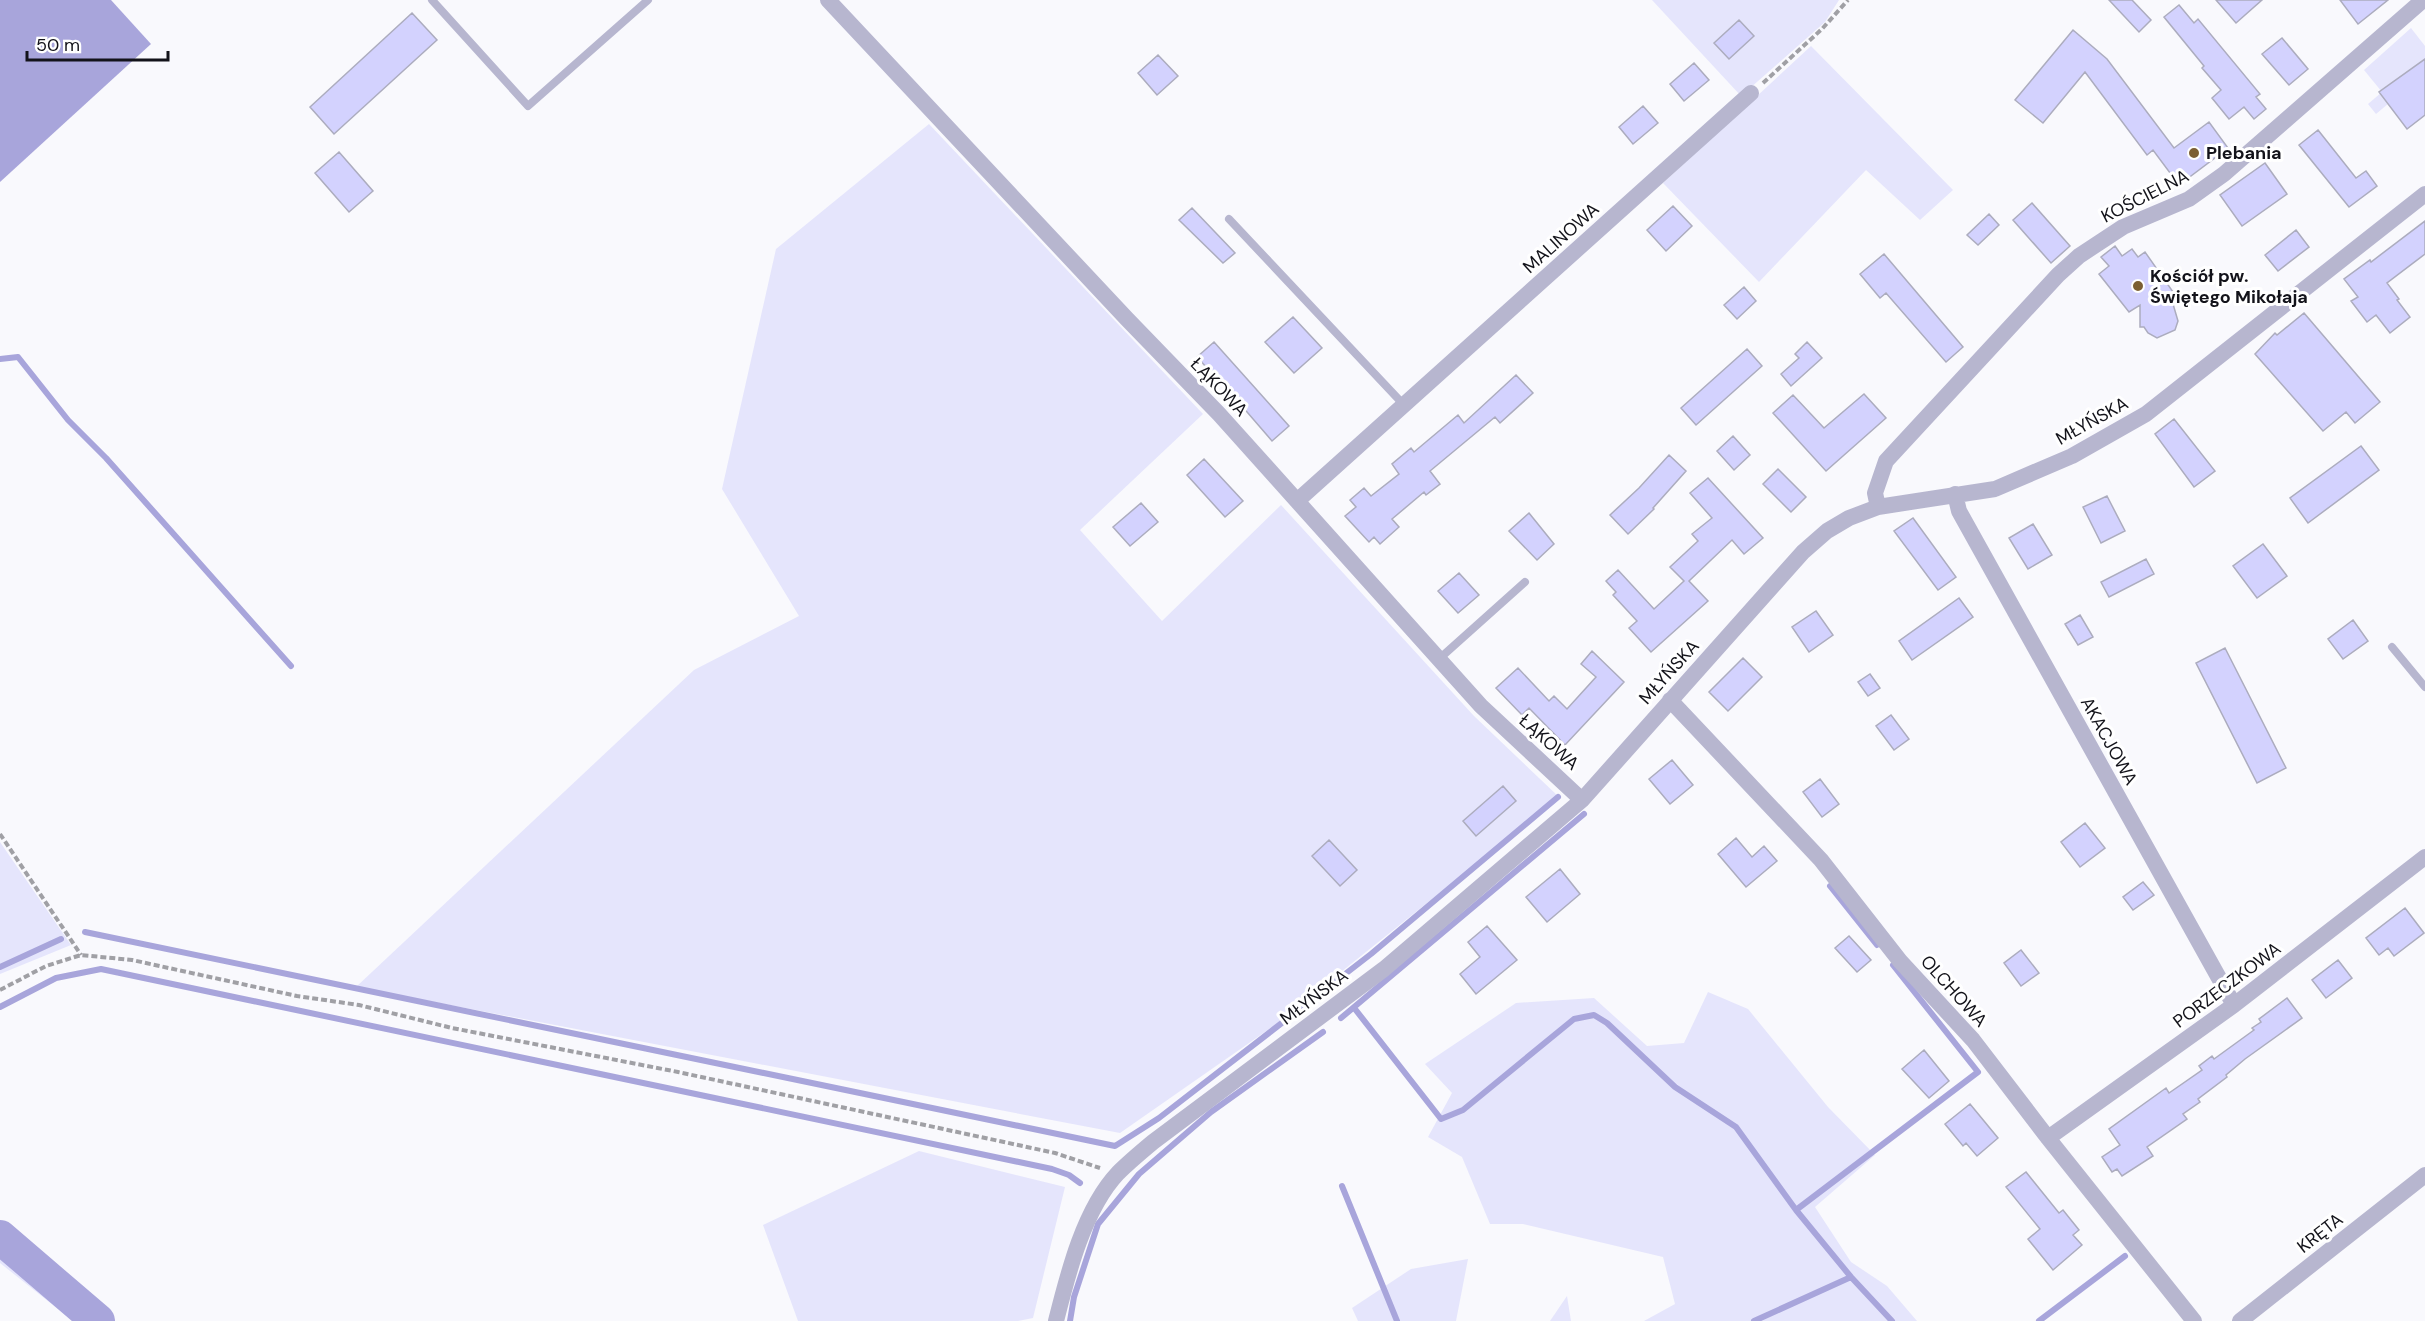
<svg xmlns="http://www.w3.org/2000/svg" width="2425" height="1321" font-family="'DM Sans',sans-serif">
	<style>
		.green { fill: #e5e5fc }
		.water { fill: #a8a5db }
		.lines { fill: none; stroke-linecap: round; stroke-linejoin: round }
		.stream { stroke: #a8a5db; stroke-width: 6 }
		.river { stroke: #a8a5db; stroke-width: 34 }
		.building { fill: #d3d2fe; stroke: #acacbe; stroke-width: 1.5 }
		.path { stroke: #a0a0a5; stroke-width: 4; stroke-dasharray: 6 3; stroke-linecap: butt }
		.service { stroke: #b7b6cf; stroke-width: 8 }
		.minor { stroke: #b7b6cf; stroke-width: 16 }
		.poi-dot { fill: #7c5f33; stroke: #fff; stroke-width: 2 }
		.labels { text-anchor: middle; stroke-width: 6; stroke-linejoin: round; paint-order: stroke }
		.poi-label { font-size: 18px; font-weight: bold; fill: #13131a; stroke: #fff; text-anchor: start }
		.street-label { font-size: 18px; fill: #13131a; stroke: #fff }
	</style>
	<rect width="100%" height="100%" fill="#f9f9fd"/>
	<!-- green -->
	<path class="green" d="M 1652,0 L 1839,0 L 1825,22 L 1741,96 Z
		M 2411,28 L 2425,46 L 2425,73 L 2376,114 L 2368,104 L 2382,92 L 2364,70 Z
		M 1811,46 L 1953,190 L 1920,220 L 1866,170 L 1759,282 L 1663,183 Z
		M 929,124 L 1203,414 L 1080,530 L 1162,621 L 1281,505 L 1474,716 L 1559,797 L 1275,1025 L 1120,1133 L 356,987 L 694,670 L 799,616 L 722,489 L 776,249 Z
		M 0,842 L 71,945 L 0,974 Z
		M 1708,992 L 1748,1009 L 1828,1107 L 1875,1155 L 1815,1207 L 1851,1262 L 1887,1286 L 1917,1321 L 1644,1321 L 1675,1304 L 1663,1257 L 1523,1224 L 1490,1224 L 1462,1157 L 1428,1137 L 1452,1093 L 1425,1064 L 1516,1003 L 1594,998 L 1647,1046 L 1684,1043 Z
		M 919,1151 L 1065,1187 L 1033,1318 L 1018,1321 L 798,1321 L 763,1225 Z
		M 0,1250 L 89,1321 L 73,1321 L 0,1263 Z
		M 1468,1259 L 1456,1321 L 1358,1321 L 1352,1308 L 1411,1269 Z
		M 1567,1296 L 1571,1321 L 1550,1321 Z"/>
	<!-- water -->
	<path class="water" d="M 0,0 L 111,0 L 151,44 L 0,182 Z"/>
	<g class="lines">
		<!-- stream -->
		<path class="stream" d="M 0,359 L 18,357 L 68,420 L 106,458 L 291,666
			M 1830,886 L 1877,945
			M 85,932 L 1115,1146 L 1159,1118 L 1371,954 L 1558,797
			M 0,967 L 61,939
			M 0,1007 L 56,978 L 101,969 L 1052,1169 L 1069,1175 L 1080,1183
			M 1355,1009 L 1441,1119 L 1463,1110 L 1574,1019 L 1594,1015 L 1607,1023 L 1675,1087 L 1736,1127 L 1796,1210 L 1851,1277 L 1892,1321
			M 1341,1018 L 1584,814
			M 1342,1186 L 1397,1321
			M 1796,1210 L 1978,1072 L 1893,965
			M 1070,1321 L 1074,1297 L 1098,1224 L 1139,1174 L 1211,1112 L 1323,1032
			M 1754,1321 L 1851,1277
			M 2039,1321 L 2125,1256"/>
		<!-- river -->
		<path class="river" d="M 0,1237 L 98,1321"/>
	</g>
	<!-- building -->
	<path class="building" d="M 2109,0 L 2132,0 L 2151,20 L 2139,32 Z
		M 2216,0 L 2262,0 L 2236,23 Z
		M 2340,0 L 2388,0 L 2358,24 Z
		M 2179,5 L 2194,23 L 2198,19 L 2260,94 L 2256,97 L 2266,109 L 2254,119 L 2244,107 L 2229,119 L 2212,98 L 2221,90 L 2202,68 L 2204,66 L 2164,17 Z
		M 412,13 L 437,40 L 334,134 L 310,107 Z
		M 1739,20 L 1754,36 L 1729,59 L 1714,43 Z
		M 2073,30 L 2107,59 L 2174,148 L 2209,122 L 2228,148 L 2179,185 L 2153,150 L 2147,155 L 2085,72 L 2043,123 L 2015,100 Z
		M 2282,38 L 2308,69 L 2289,85 L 2262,54 Z
		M 1158,55 L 1178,76 L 1157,95 L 1138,73 Z
		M 2425,59 L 2425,115 L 2407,129 L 2379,92 Z
		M 1694,63 L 1709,80 L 1684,101 L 1670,84 Z
		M 1643,106 L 1658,123 L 1633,144 L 1619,127 Z
		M 2318,130 L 2356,178 L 2366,171 L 2377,186 L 2349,207 L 2299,145 Z
		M 339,152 L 373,191 L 349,212 L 315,173 Z
		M 2265,163 L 2287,194 L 2242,226 L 2220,195 Z
		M 2032,203 L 2070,246 L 2051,263 L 2013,220 Z
		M 1673,206 L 1692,226 L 1666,251 L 1647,230 Z
		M 1192,208 L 1235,253 L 1223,263 L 1179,220 Z
		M 1989,214 L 1999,225 L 1978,245 L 1967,235 Z
		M 2425,221 L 2425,254 L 2387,283 L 2399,299 L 2397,300 L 2410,317 L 2390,333 L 2376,315 L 2367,322 L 2351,301 L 2358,297 L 2344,279 L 2370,260 L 2371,262 Z
		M 2296,230 L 2309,247 L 2278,271 L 2265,255 Z
		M 2115,246 L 2122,256 L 2132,249 L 2138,257 L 2145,252 L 2173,292 L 2182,298 L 2173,304 L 2178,321 L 2175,330 L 2157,338 L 2148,333 L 2144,327 L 2140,327 L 2140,305 L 2129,312 L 2099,274 L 2109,266 L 2101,257 Z
		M 1884,254 L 1963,347 L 1946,362 L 1886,293 L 1880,298 L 1860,274 Z
		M 1744,287 L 1756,301 L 1737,319 L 1724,305 Z
		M 2304,313 L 2380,402 L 2355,423 L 2346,412 L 2323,431 L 2255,354 L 2275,333 L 2277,335 Z
		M 1293,317 L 1322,348 L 1294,373 L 1265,342 Z
		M 1214,342 L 1289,426 L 1272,441 L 1241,405 L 1197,357 Z
		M 1807,342 L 1822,358 L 1791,386 L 1781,374 L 1799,358 L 1795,354 Z
		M 1747,349 L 1762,366 L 1696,425 L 1681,408 Z
		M 1516,375 L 1533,393 L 1500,423 L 1495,417 L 1430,471 L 1440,484 L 1426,495 L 1424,492 L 1392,519 L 1399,527 L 1380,544 L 1374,537 L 1369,542 L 1345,516 L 1356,507 L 1350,500 L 1364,488 L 1371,496 L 1399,474 L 1392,464 L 1411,448 L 1414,452 L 1458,415 L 1464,423 Z
		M 1864,394 L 1886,418 L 1826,471 L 1773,413 L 1793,395 L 1824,428 Z
		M 2174,419 L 2215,471 L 2194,487 L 2155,434 Z
		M 1733,436 L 1750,455 L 1734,470 L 1717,451 Z
		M 2361,446 L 2379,470 L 2308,523 L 2290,498 Z
		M 1669,455 L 1686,471 L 1653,508 L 1654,509 L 1628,534 L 1610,515 L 1639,488 Z
		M 1204,459 L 1243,501 L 1225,517 L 1187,475 Z
		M 1778,469 L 1806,497 L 1791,512 L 1763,484 Z
		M 1708,478 L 1763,538 L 1744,554 L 1732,540 L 1689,581 L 1708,601 L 1651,652 L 1629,628 L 1637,621 L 1613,595 L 1616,592 L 1606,581 L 1618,570 L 1654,609 L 1684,581 L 1670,567 L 1698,541 L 1692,534 L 1712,518 L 1690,493 Z
		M 2107,496 L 2125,531 L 2101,543 L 2083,507 Z
		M 1141,503 L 1158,522 L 1130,546 L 1113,527 Z
		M 1529,513 L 1554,544 L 1537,560 L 1509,531 Z
		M 1913,518 L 1956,577 L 1938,590 L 1894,531 Z
		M 2033,524 L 2052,555 L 2028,569 L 2009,538 Z
		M 2263,544 L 2287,576 L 2257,598 L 2233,566 Z
		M 2146,559 L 2154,574 L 2109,597 L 2101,582 Z
		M 1459,573 L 1479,595 L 1458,613 L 1438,591 Z
		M 1959,598 L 1973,617 L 1912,660 L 1899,641 Z
		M 1816,611 L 1833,635 L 1809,652 L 1792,627 Z
		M 2080,615 L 2093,637 L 2078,645 L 2065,624 Z
		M 2353,620 L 2368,641 L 2343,659 L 2328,639 Z
		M 2225,648 L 2286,768 L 2257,783 L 2196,663 Z
		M 1592,651 L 1624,682 L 1565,745 L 1529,708 L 1522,715 L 1496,688 L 1518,668 L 1549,701 L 1554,696 L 1567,709 L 1596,677 L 1581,664 Z
		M 1743,658 L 1762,677 L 1728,711 L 1709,692 Z
		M 1870,674 L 1880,688 L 1868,696 L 1858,682 Z
		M 1891,715 L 1909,739 L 1894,750 L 1876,726 Z
		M 1672,760 L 1693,785 L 1670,804 L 1649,779 Z
		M 1820,779 L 1839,804 L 1822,817 L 1803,792 Z
		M 1503,786 L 1516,801 L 1476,836 L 1463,821 Z
		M 2085,823 L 2105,848 L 2080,867 L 2061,842 Z
		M 1736,838 L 1752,857 L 1764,846 L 1777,861 L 1746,887 L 1718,854 Z
		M 1329,840 L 1357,870 L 1340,886 L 1312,856 Z
		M 1560,869 L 1580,894 L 1547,922 L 1526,897 Z
		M 2143,882 L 2154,895 L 2133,910 L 2123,897 Z
		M 2405,908 L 2424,933 L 2394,956 L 2388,948 L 2379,955 L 2366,938 Z
		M 1487,926 L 1517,960 L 1476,994 L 1460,974 L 1480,957 L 1468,942 Z
		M 1849,936 L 1871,960 L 1857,972 L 1835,948 Z
		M 2021,950 L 2039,973 L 2021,986 L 2004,963 Z
		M 2338,960 L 2352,978 L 2326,998 L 2312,980 Z
		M 2287,998 L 2302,1018 L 2245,1059 L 2226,1075 L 2227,1077 L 2198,1099 L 2200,1102 L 2183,1114 L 2187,1119 L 2147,1147 L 2153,1156 L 2122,1176 L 2117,1169 L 2112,1172 L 2102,1157 L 2120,1145 L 2109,1129 L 2166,1088 L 2169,1093 L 2202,1070 L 2199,1066 L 2212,1056 L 2214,1059 L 2254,1030 L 2252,1028 L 2261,1022 L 2259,1019 Z
		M 1924,1050 L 1949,1081 L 1929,1098 L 1902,1069 Z
		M 1970,1104 L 1998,1138 L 1977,1156 L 1966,1143 L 1963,1146 L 1945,1124 Z
		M 2026,1172 L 2059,1213 L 2063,1210 L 2079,1230 L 2073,1235 L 2082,1245 L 2053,1270 L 2028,1239 L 2040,1229 L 2006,1187 Z"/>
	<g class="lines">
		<!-- path -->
		<path class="path" d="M 1763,83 L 1822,29 L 1848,0
			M 0,834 L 81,955
			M 0,990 L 46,966 L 81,955 L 132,960 L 297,996 L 359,1005 L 452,1028 L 678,1072 L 1055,1153 L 1100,1168"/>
		<!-- service -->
		<path class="service" d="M 432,0 L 528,106 L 648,0
			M 1229,219 L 1404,405
			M 2392,647 L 2425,687
			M 1439,659 L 1525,582"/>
		<!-- minor -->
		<path class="minor" d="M 828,0 L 1127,319 L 1219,414 L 1481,706 L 1582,800
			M 1955,494 L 1959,511 L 2234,1005
			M 1297,501 L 1751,93
			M 1878,507 L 1875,493 L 1886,461 L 2058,275 L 2079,256 L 2123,227 L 2189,199 L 2224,174 L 2423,0
			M 1670,700 L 1821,860 L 1900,961 L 1973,1040 L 2048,1138 L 2194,1321
			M 2048,1138 L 2234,1005 L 2425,857
			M 1056,1321 C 1068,1273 1084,1209 1118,1173 C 1129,1162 1141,1152 1153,1142 L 1384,969 L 1582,800 L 1803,552 L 1827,531 L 1849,518 L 1878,507 L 1995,489 L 2072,456 L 2146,414 L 2425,194
			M 2240,1321 L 2425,1175"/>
	</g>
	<!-- markers -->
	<g class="poi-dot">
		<circle cx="2194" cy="153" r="6"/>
		<circle cx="2138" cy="286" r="6"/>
	</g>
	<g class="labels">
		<!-- poi labels -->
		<g class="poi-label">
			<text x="2206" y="159">Plebania</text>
			<text x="2150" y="282">Kościół pw.<tspan x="2150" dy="21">Świętego Mikołaja</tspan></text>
		</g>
		<!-- street labels -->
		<g class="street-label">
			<text transform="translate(2145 196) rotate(-27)" y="6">KOŚCIELNA</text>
			<text transform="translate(1561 238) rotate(-42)" y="6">MALINOWA</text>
			<text transform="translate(1219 387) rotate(46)" y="6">ŁĄKOWA</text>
			<text transform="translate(2092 421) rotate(-29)" y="6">MŁYŃSKA</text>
			<text transform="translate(1669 672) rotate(-48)" y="6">MŁYŃSKA</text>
			<text transform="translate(2109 741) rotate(61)" y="6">AKACJOWA</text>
			<text transform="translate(1549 742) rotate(42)" y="6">ŁĄKOWA</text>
			<text transform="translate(2227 985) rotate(-37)" y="6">PORZECZKOWA</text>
			<text transform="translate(1954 991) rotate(48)" y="6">OLCHOWA</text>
			<text transform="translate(1314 997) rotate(-37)" y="6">MŁYŃSKA</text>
			<text transform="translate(2320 1233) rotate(-38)" y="6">KRĘTA</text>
		</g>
	</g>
	<!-- scale -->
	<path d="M27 51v9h141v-9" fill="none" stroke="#13131a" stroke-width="3"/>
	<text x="36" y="51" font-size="18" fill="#13131a" stroke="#ffffff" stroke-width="4.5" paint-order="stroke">50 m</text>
</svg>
